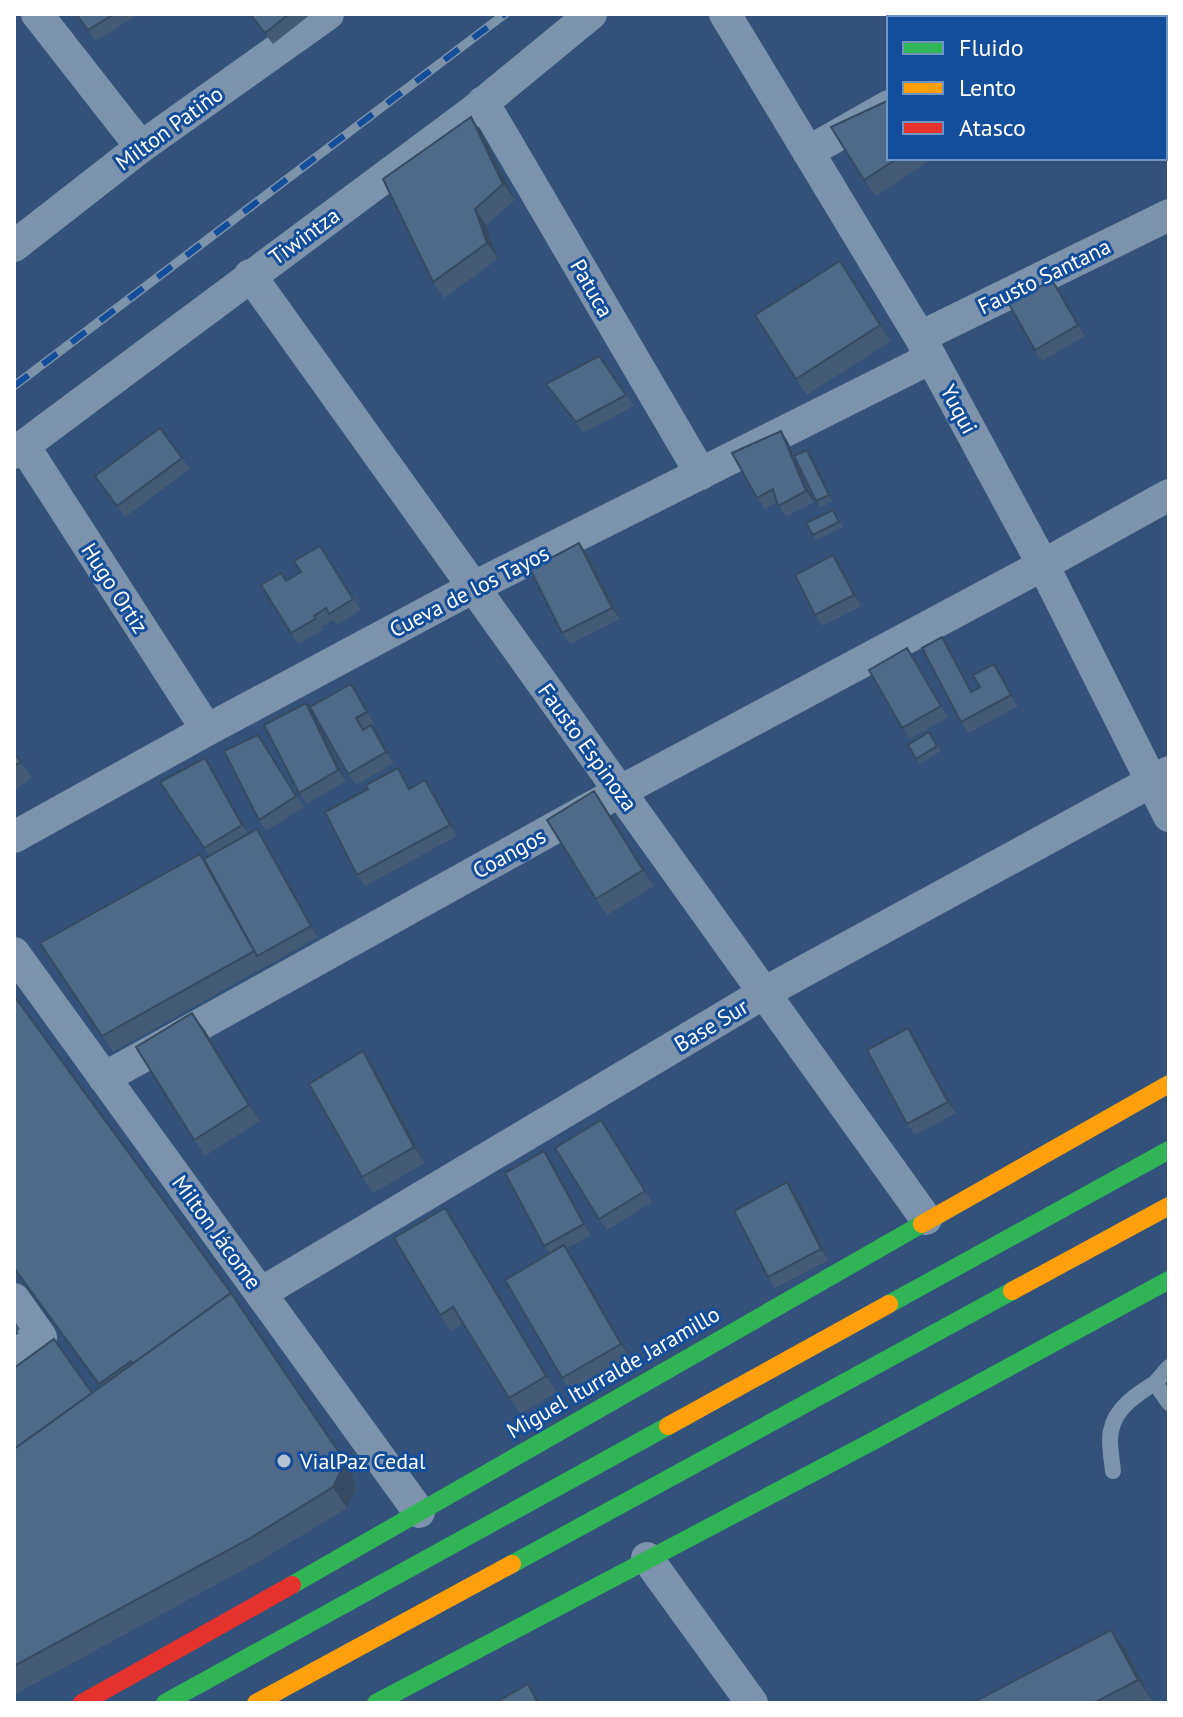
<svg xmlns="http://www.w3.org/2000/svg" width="1183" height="1717" font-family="'PT Sans',sans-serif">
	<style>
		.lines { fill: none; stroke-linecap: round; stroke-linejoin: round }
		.lane { stroke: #7d92ad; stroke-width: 16 }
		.street { stroke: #7d92ad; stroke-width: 32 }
		.fast { stroke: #30b455; stroke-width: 18 }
		.slow { stroke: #ff9f0a; stroke-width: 18 }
		.jam { stroke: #e5322d; stroke-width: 18 }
		.rail-casing { stroke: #7d92ab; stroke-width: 9 }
		.rail { stroke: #134e9a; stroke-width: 6; stroke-dasharray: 18; stroke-linecap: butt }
		.wall { fill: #445a77 }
		.shaded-wall { fill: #374a61 }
		.building { fill: #4f698a; stroke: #374a61; stroke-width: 2 }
		.poi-dot { fill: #b7c2d1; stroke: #134e9a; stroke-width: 3 }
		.labels { text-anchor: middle; stroke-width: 6; stroke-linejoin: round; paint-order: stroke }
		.street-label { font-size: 22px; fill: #fff; stroke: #134e9a }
		.poi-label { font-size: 22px; fill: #fff; stroke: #134e9a; text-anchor: start }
	</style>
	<rect width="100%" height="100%" fill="#32527b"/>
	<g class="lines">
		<!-- lane -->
		<path class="lane" d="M 1169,1367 L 1155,1383 L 1169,1403
			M 1113,1471 C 1112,1459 1108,1442 1111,1431 C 1115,1408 1137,1394 1155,1383"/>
		<!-- street -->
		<path class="street" d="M 37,14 L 141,147
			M 725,14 L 920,337 L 1043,565 L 1169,816
			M 1044,18 L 1051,14
			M 483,102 L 701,474
			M 808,152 L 889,106
			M 14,246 L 141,147 L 328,14
			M 250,275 L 926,1219
			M 920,337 L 1169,215
			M 24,446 L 207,730
			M 14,453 L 472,112 L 591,14
			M 14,837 L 207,730 L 474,587 L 931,358
			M 14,953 L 419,1512
			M 104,1078 L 619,792 L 1043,565 L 1169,495
			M 261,1293 L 764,993 L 1169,772
			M 14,1299 L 41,1337 L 14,1356
			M 647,1558 L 752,1703"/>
		<!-- fast -->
		<path class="fast" d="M 889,1304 L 1169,1150
			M 512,1564 L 1012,1291
			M 292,1585 L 922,1224
			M 165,1703 L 668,1426
			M 376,1703 L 873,1441 L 1169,1280"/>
		<!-- slow -->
		<path class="slow" d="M 922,1224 L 1169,1084
			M 1012,1291 L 1169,1206
			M 668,1426 L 889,1304
			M 256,1703 L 512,1564"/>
		<!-- jam -->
		<path class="jam" d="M 82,1703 L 292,1585"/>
		<!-- rail casing -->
		<g class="rail-casing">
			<path id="rail" d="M 14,386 L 505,14"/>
		</g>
		<!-- rail -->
		<use href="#rail" class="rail"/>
	</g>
	<!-- wall -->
	<path class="wall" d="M 76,14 L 139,14 L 96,41 Z
		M 250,14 L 311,14 L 273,44 Z
		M 955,14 L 1019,14 L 1012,18 L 957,18 Z
		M 482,133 L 515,200 L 486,225 L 498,259 L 444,298 L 433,282 Z
		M 889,158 L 933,158 L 876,196 L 864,180 Z
		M 840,261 L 891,341 L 807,395 L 796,379 Z
		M 1052,280 L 1060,291 L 1085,336 L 1042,361 L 1035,350 Z
		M 599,356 L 634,406 L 583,433 L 554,395 Z
		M 160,428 L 190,469 L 125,517 L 95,476 Z
		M 781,431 L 788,442 L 795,456 L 807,450 L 833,501 L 820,507 L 798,463 L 814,502 L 786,517 L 777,502 L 765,509 L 757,498 Z
		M 837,515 L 843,527 L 816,540 L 813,535 Z
		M 579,543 L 587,554 L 620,619 L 570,644 L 562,633 Z
		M 320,546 L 361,610 L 337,625 L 333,620 L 321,627 L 323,630 L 298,644 L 291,633 L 286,581 L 301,572 Z
		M 841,566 L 861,606 L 823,626 L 815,615 Z
		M 907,648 L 948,717 L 910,739 L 902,728 Z
		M 949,648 L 972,691 L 1002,675 L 1018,706 L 969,733 L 961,722 Z
		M 359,695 L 374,723 L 371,725 L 394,763 L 356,785 L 348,774 Z
		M 314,714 L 346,781 L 307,804 L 299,793 Z
		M 929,732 L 941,751 L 920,764 L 908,745 Z
		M 266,746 L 304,807 L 266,831 L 259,820 Z
		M 14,753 L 32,778 L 14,791 Z
		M 205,758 L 212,769 L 249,834 L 257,829 L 265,840 L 318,937 L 113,1052 L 40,943 L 210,856 L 160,782 Z
		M 398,768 L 410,788 L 425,780 L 433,791 L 457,836 L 365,886 L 357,875 L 368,789 Z
		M 594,791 L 654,886 L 607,915 L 596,899 Z
		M 204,1029 L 260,1121 L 205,1156 L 194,1140 Z
		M 915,1039 L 956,1113 L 915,1135 L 907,1124 Z
		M 374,1067 L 425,1163 L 373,1193 L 362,1177 Z
		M 609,1131 L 652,1202 L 607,1230 L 599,1219 Z
		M 552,1162 L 591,1235 L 566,1249 L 575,1261 L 632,1360 L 573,1394 L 562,1378 L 550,1253 L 544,1246 Z
		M 787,1182 L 795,1193 L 829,1260 L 775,1288 L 768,1277 Z
		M 456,1224 L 557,1392 L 520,1414 L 509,1398 L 463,1323 L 451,1331 L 440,1315 Z
		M 14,1269 L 352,1472 L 355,1490 L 347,1508 L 263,1559 L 14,1695 L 14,1368 L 92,1393 L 101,1387 Z
		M 14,1320 L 20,1329 L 14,1334 Z
		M 1111,1630 L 1126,1650 L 1152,1701 L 1148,1703 L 972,1703 Z"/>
	<!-- shaded-wall -->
	<path class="shaded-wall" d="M 471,117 L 482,133 L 515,200 L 503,184 Z
		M 475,209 L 486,225 L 498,259 L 487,243 Z
		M 840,261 L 851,277 L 891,341 L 880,325 Z
		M 1052,280 L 1060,291 L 1085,336 L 1078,325 Z
		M 781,431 L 788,442 L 814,502 L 806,491 Z
		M 807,450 L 811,455 L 833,501 L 829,495 Z
		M 579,543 L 587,554 L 620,619 L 612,608 Z
		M 833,555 L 841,566 L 861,606 L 854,595 Z
		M 942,637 L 949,648 L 978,703 L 971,692 Z
		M 994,664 L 1002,675 L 1018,706 L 1011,695 Z
		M 351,684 L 359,695 L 374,723 L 367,712 Z
		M 306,703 L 314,714 L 346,781 L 338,770 Z
		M 371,725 L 379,736 L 394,763 L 386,752 Z
		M 205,758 L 212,769 L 250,836 L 242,825 Z
		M 425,780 L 433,791 L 457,836 L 450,825 Z
		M 594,791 L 605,807 L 654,886 L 643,870 Z
		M 257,829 L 265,840 L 318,937 L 311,926 Z
		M 192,1013 L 204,1029 L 260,1121 L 249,1105 Z
		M 908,1028 L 915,1039 L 956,1113 L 948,1102 Z
		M 363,1051 L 374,1067 L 425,1163 L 414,1147 Z
		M 601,1120 L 609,1131 L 652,1202 L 645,1191 Z
		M 544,1151 L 552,1162 L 591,1235 L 584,1224 Z
		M 787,1182 L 795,1193 L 829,1260 L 821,1249 Z
		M 445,1208 L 456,1224 L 557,1392 L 546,1376 Z
		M 564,1245 L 575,1261 L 632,1360 L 621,1344 Z
		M 246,1313 L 352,1472 L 355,1490 L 347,1508 L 333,1487 Z
		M 1111,1630 L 1126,1650 L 1152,1701 L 1138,1680 Z
		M 528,1684 L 541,1703 L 538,1703 Z"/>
	<!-- building -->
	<path class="building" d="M 76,14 L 114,14 L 88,30 Z
		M 250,14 L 289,14 L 265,33 Z
		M 955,14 L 976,14 L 968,18 L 957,18 Z
		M 889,100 L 889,158 L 898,158 L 864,180 L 831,127 Z
		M 471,117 L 503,184 L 475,209 L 487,243 L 433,282 L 383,179 Z
		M 840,261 L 880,325 L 796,379 L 755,315 Z
		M 1052,280 L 1078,325 L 1035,350 L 1009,304 Z
		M 599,356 L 626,395 L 576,422 L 546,384 Z
		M 160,428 L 182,458 L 117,506 L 95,476 Z
		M 781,431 L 806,491 L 778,506 L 773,489 L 757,498 L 732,453 Z
		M 807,450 L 829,495 L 816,501 L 794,456 Z
		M 833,510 L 839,522 L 813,535 L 806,523 Z
		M 579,543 L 612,608 L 562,633 L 530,569 Z
		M 320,546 L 353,599 L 329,614 L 326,608 L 314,616 L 315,619 L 291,633 L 261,585 L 281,573 L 286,581 L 301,572 L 294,561 Z
		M 833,555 L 854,595 L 815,615 L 795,575 Z
		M 942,637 L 971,692 L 980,687 L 973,675 L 994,664 L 1011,695 L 961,722 L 922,648 Z
		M 907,648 L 941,706 L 902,728 L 869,670 Z
		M 351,684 L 367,712 L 356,718 L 363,730 L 371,725 L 386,752 L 348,774 L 310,707 Z
		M 306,703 L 338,770 L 299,793 L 264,725 Z
		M 929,732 L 937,746 L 916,759 L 908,745 Z
		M 258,735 L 296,796 L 259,820 L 224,751 Z
		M 14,753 L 21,762 L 14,766 Z
		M 205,758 L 242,825 L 204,848 L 160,782 Z
		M 398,768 L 409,789 L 425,780 L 450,825 L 357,875 L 325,812 L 368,789 L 366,785 Z
		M 594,791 L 643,870 L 596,899 L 547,820 Z
		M 257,829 L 311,926 L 257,956 L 204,859 Z
		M 200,854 L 254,951 L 102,1036 L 40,943 Z
		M 15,997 L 231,1293 L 132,1364 L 131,1361 L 99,1384 L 14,1268 Z
		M 192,1013 L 249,1105 L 194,1140 L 136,1047 Z
		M 908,1028 L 948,1102 L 907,1124 L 867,1050 Z
		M 363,1051 L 414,1147 L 362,1177 L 309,1084 Z
		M 601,1120 L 645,1191 L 599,1219 L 555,1148 Z
		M 544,1151 L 584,1224 L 544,1246 L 505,1173 Z
		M 787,1182 L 821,1249 L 768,1277 L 734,1211 Z
		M 445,1208 L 546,1376 L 509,1398 L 453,1307 L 440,1315 L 394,1238 Z
		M 564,1245 L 621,1344 L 562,1378 L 505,1280 Z
		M 231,1293 L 338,1451 L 341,1470 L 333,1487 L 249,1539 L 14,1666 L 14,1449 Z
		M 54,1339 L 92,1393 L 14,1449 L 14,1368 Z
		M 1111,1630 L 1138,1680 L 1094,1703 L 972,1703 Z
		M 528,1684 L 538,1703 L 495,1703 Z"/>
	<!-- markers -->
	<circle class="poi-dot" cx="284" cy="1461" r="8"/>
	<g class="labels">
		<!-- street labels -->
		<g class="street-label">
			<text transform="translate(169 128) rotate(-36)" y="8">Milton Patiño</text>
			<text transform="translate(304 236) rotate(-36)" y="8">Tiwintza</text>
			<text transform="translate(1044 276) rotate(-26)" y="8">Fausto Santana</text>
			<text transform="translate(592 288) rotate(60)" y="8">Patuca</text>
			<text transform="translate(959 409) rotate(62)" y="8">Yuqui</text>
			<text transform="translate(115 588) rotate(57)" y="8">Hugo Ortiz</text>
			<text transform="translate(469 591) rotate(-27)" y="8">Cueva de los Tayos</text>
			<text transform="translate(588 747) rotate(54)" y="8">Fausto Espinoza</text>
			<text transform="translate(509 853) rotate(-29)" y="8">Coangos</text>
			<text transform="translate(711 1025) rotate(-31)" y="8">Base Sur</text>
			<text transform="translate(217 1232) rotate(54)" y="8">Milton Jácome</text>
			<text transform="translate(613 1372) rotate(-30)" y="8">Miguel Iturralde Jaramillo</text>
		</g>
		<!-- poi labels -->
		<g class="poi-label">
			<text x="300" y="1469">VialPaz Cedal</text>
		</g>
	</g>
	<!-- border -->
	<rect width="1183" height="1717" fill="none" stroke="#ffffff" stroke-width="32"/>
	<!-- legend -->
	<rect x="887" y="16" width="280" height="144" fill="#134e9a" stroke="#7195c2" stroke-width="2"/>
	<rect x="903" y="42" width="40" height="12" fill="#30b455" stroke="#7195c2" stroke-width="2"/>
	<text x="959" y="56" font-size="24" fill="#ffffff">Fluido</text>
	<rect x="903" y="82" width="40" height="12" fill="#ff9f0a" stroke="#7195c2" stroke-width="2"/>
	<text x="959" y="96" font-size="24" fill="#ffffff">Lento</text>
	<rect x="903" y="122" width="40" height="12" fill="#e5322d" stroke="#7195c2" stroke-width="2"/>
	<text x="959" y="136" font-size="24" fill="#ffffff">Atasco</text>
</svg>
